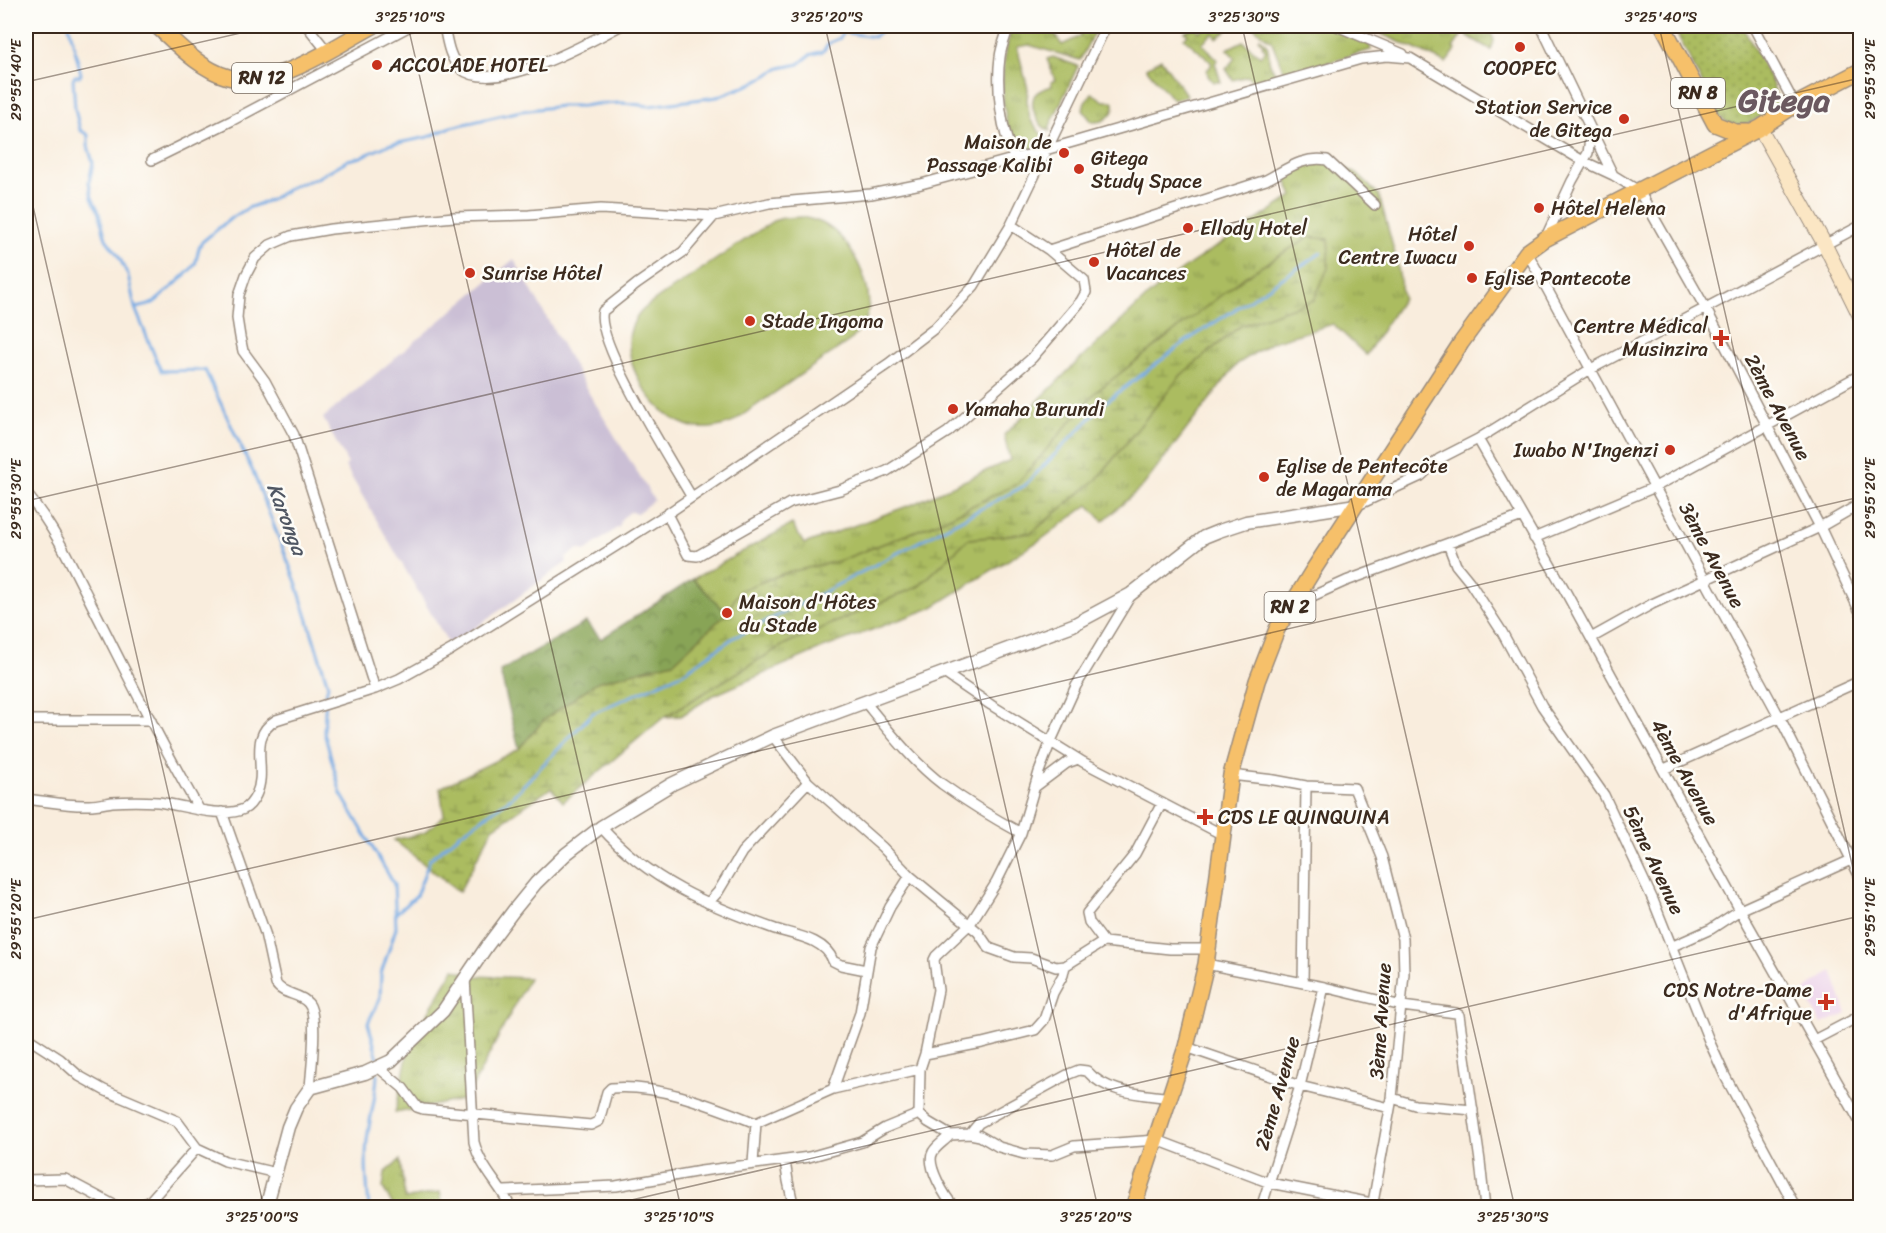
<svg xmlns="http://www.w3.org/2000/svg" width="1886" height="1233" font-family="Sriracha,sans-serif">
	<style>
		.built { fill: #ecd1ea }
		.industrial { fill: #cbbfd5 }
		.grass { fill: url(#grass-tufts); stroke: #73733f; stroke-width: 1.5 }
		.forest { fill: url(#forest-crowns); stroke: #62673a; stroke-width: 1.5 }
		.wetland { fill: url(#wetland-marsh); stroke: #73733f; stroke-width: 1.5 }
		.park { fill: url(#park-dots); stroke: #73733f; stroke-width: 1.5 }
		.pitch { fill: #abbc60; stroke: #73733f; stroke-width: 1.5 }
		.lines { fill: none; stroke-linecap: round; stroke-linejoin: round }
		.stream { stroke: #76aae3; stroke-width: 3 }
		.minor-casing { stroke: #9a8c7e; stroke-width: 12 }
		.tertiary-casing { stroke: #9a8c7e; stroke-width: 15 }
		.secondary-casing { stroke: #9a8c7e; stroke-width: 16 }
		.primary-casing { stroke: #9a8c7e; stroke-width: 18 }
		.minor { stroke: #fff; stroke-width: 9 }
		.tertiary { stroke: #fff; stroke-width: 12 }
		.secondary { stroke: #fbe6c4; stroke-width: 14 }
		.primary { stroke: #f6c06b; stroke-width: 15 }
		.ticks { fill: none; stroke: #3b2a1e; stroke-width: 1.5; stroke-opacity: 0.45 }
		.poi-dot { fill: #c8321e; stroke: #fdfcf7; stroke-width: 2 }
		.labels { text-anchor: middle; stroke-width: 5; stroke-linejoin: round; paint-order: stroke }
		.shield { fill: #fdfcf7; stroke: #75695f; stroke-width: 1.5 }
		.shield-label { font-size: 18px; font-weight: bold; fill: #3b2a1e }
		.poi-label { font-size: 20px; fill: #3b2a1e; stroke: #fdfcf7; text-anchor: start }
		.street-label { font-size: 20px; fill: #3b2a1e; stroke: #fdfcf7 }
		.water-label { font-size: 21px; font-style: italic; fill: #505763; stroke: #fdfcf7 }
		.town-label { font-size: 32px; font-weight: bold; fill: #6b5960; stroke: #fdfcf7 }
		.neatline { fill: none; stroke: #3b2a1e; stroke-width: 2 }
		.ticks-label { font-size: 15px; text-anchor: middle; fill: #3b2a1e }
	</style>
	<defs>
		<pattern id="grass-tufts" width="24" height="20" patternUnits="userSpaceOnUse" patternTransform="scale(1.5)"><rect width="24" height="20" fill="#abbc60"/><path d="M3 7l-1-3M5 7V3M7 7l1-3M15 17l-1-3M17 17v-4M19 17l1-3" fill="none" stroke="#8c994f"/></pattern>
		<pattern id="forest-crowns" width="20" height="18" patternUnits="userSpaceOnUse" patternTransform="scale(1.5)"><rect width="20" height="18" fill="#88a456"/><path d="M2 6a3 3 0 1 1 6 0M12 15a3 3 0 1 1 6 0" fill="none" stroke="#708647"/></pattern>
		<pattern id="wetland-marsh" width="20" height="14" patternUnits="userSpaceOnUse" patternTransform="scale(1.5)"><rect width="20" height="14" fill="#abbc60"/><path d="M1 5h8M5 5V1M11 12h8M15 12V8" fill="none" stroke="#8c994f"/></pattern>
		<pattern id="park-dots" width="8" height="8" patternUnits="userSpaceOnUse" patternTransform="scale(1.5)"><rect width="8" height="8" fill="#abbc60"/><path d="M2 2h.1M6 6h.1" fill="none" stroke="#8c994f" stroke-width="1.8" stroke-linecap="round"/></pattern>
	</defs>
	<rect width="100%" height="100%" fill="#fdfcf7"/>
	<filter id="ink" filterUnits="userSpaceOnUse"><feTurbulence type="fractalNoise" baseFrequency=".0167" numOctaves="2"/><feDisplacementMap in="SourceGraphic" scale="12" xChannelSelector="R" yChannelSelector="G"/><feConvolveMatrix kernelMatrix="1 2 1 2 8 2 1 2 1" color-interpolation-filters="sRGB"/></filter>
	<filter id="wash" filterUnits="userSpaceOnUse"><feTurbulence type="fractalNoise" baseFrequency=".008" numOctaves="4" result="noise"/><feDisplacementMap in="SourceGraphic" scale="24" xChannelSelector="R" yChannelSelector="G"/><feGaussianBlur stdDeviation="1.35" result="paint"/><feColorMatrix in="noise" values="0 0 0 0 0 0 0 0 0 0 0 0 0 0 0 0 0 1.4 0 .05"/><feComposite in="paint" operator="in"/></filter>
	<g filter="url(#wash)">
		<rect width="100%" height="100%" fill="#f9eddd"/>
		<!-- built -->
		<path class="built" d="M 1832,971 L 1847,1014 L 1821,1024 L 1804,991 Z"/>
		<!-- industrial -->
		<path class="industrial" d="M 514,259 L 590,395 L 654,500 L 637,513 L 630,512 L 621,519 L 620,526 L 585,551 L 578,549 L 566,558 L 567,562 L 450,646 L 345,466 L 348,464 L 323,418 Z"/>
		<!-- grass -->
		<path class="grass" d="M 1012,26 L 1049,26 L 1062,45 L 1081,36 L 1077,26 L 1097,26 L 1080,60 L 1029,45 L 1017,47 L 1028,89 L 1027,100 L 1030,119 L 1042,135 L 1046,137 C 1039,147 1028,153 1015,151 C 999,106 999,71 1012,26 Z
			M 1207,26 L 1232,26 L 1217,38 L 1213,33 L 1202,43 L 1218,60 L 1215,63 L 1221,82 L 1213,82 L 1208,76 L 1207,70 L 1211,66 L 1211,62 L 1184,38 L 1188,35 L 1185,32 L 1196,27 L 1199,32 L 1207,27 Z
			M 1252,26 L 1323,26 L 1370,45 L 1371,50 L 1285,75 L 1272,42 Z
			M 1364,26 L 1392,26 L 1410,33 L 1415,30 L 1416,26 L 1477,26 L 1492,35 L 1494,41 L 1491,50 L 1463,33 L 1453,48 L 1456,50 L 1446,63 Z
			M 1260,38 C 1270,46 1268,48 1269,59 C 1269,65 1275,72 1278,77 L 1256,84 L 1248,76 L 1233,80 L 1226,69 L 1235,58 L 1227,49 L 1243,41 L 1260,56 L 1266,50 L 1262,46 L 1264,44 L 1259,40 Z
			M 1053,57 L 1078,66 L 1050,126 L 1050,131 C 1039,127 1029,109 1034,96 C 1037,90 1047,88 1052,86 L 1051,82 L 1055,80 L 1047,59 Z
			M 1161,59 L 1187,96 L 1173,100 L 1146,68 Z
			M 1092,93 L 1104,101 L 1111,101 L 1114,103 C 1115,115 1104,123 1092,122 L 1083,110 L 1085,102 Z
			M 1332,161 L 1357,174 L 1379,195 L 1397,262 L 1403,298 L 1366,355 L 1333,324 L 1272,342 L 1237,364 L 1143,486 L 1103,521 L 1088,505 L 1042,539 L 931,608 L 823,648 L 712,696 L 681,716 L 664,717 L 785,644 L 919,586 L 968,539 L 1031,533 L 1097,479 L 1181,375 L 1240,326 L 1314,300 L 1309,237 L 1246,276 L 1096,392 L 1017,484 L 939,522 L 839,561 L 782,574 L 739,591 L 727,613 L 693,579 L 792,524 L 804,544 L 913,504 L 1010,460 L 1004,435 L 1071,368 L 1151,293 L 1190,264 L 1293,196 L 1285,177 L 1305,164 Z
			M 454,969 L 474,976 L 529,978 L 466,1099 L 395,1113 L 410,1043 Z
			M 400,1160 L 405,1199 L 440,1192 L 443,1207 L 394,1207 L 383,1188 L 385,1173 Z"/>
		<!-- forest -->
		<path class="forest" d="M 693,579 L 727,613 L 674,662 L 597,682 L 544,720 L 519,749 L 500,671 L 586,622 L 601,639 Z"/>
		<!-- wetland -->
		<path class="wetland" d="M 1309,237 L 1329,239 L 1328,268 L 1314,300 L 1240,326 L 1181,375 L 1097,479 L 1031,533 L 968,539 L 919,586 L 785,644 L 664,717 L 563,802 L 551,788 L 493,828 L 459,892 L 394,840 L 424,833 L 444,815 L 440,788 L 519,749 L 544,720 L 597,682 L 674,662 L 727,613 L 739,591 L 785,573 L 839,561 L 939,522 L 1017,484 L 1096,392 L 1246,276 Z"/>
		<!-- park -->
		<path class="park" d="M 1673,26 L 1742,26 C 1749,40 1779,87 1776,101 C 1773,112 1758,119 1748,123 C 1736,127 1727,125 1719,116 Z"/>
		<!-- pitch -->
		<path class="pitch" d="M 802,217 C 809,219 817,220 824,224 C 851,239 875,286 867,316 C 864,326 858,332 852,339 L 731,423 C 717,428 701,431 686,425 C 649,412 609,348 640,313 C 651,301 668,292 681,283 C 712,262 742,242 773,221 L 783,218 Z"/>
		<g class="lines">
			<!-- stream -->
			<path class="stream" d="M 69,26 L 81,74 L 80,76 L 75,76 L 73,79 L 75,109 L 80,130 L 88,135 L 88,146 L 93,163 L 89,182 L 92,198 L 98,210 L 106,239 L 118,255 L 128,275 L 135,308 L 161,371 L 205,370 L 253,472 L 296,582 L 328,685 L 326,694 L 324,732 L 341,794 L 394,884 L 396,928 L 381,974 L 380,998 L 368,1023 L 377,1055 L 377,1063
				M 135,308 C 140,307 149,306 153,303 C 159,299 193,269 195,264 C 198,257 197,249 202,242 L 230,219 L 248,208 L 270,200 L 295,185 L 317,178 L 348,160 L 361,157 L 388,145 L 428,137 L 451,127 L 521,111 L 561,106 L 582,106 L 596,104 L 624,103 L 649,106 L 717,97 L 751,84 L 780,68 L 799,64 L 810,55 L 823,51 L 829,43 L 840,38 L 842,32 L 874,37 L 886,26
				M 395,914 L 416,896 L 430,859 L 460,834 L 511,798 L 593,713 L 683,673 L 733,638 L 807,601 L 1024,486 L 1107,401 L 1185,342 L 1321,253
				M 369,1208 C 367,1183 364,1157 368,1133 C 371,1112 377,1094 377,1073"/>
		</g>
	</g>
	<g filter="url(#ink)">
		<g class="lines">
			<!-- minor casing -->
			<g class="minor-casing">
				<path id="minor" d="M 307,26 L 327,51
					M 444,26 C 447,40 449,58 460,68 C 494,97 588,43 620,26
					M 1009,26 C 1006,36 1001,47 1000,57 C 996,86 1001,133 1015,159
					M 1337,26 L 1403,54
					M 1541,26 L 1613,175 L 1639,191 L 1706,309 L 1820,527 L 1860,612
					M 1753,26 L 1795,105
					M 152,160 L 231,121 L 410,26
					M 1545,239 L 1572,181 L 1588,153 L 1590,138 L 1589,128
					M 1049,250 L 1266,180 C 1286,170 1302,156 1327,160 L 1375,205
					M 1527,252 L 1780,718 L 1860,877
					M 1478,439 L 1563,587 L 1740,910 L 1860,1122
					M 26,493 C 57,530 75,572 97,615 C 130,680 162,746 199,809
					M 691,496 C 674,466 593,339 603,311 L 637,284 L 683,252 L 714,216
					M 1358,505 L 1421,476 L 1439,459 L 1478,439 L 1589,370 L 1860,226
					M 667,514 L 688,555 L 697,556 L 790,503 L 840,490 L 887,471 L 948,432 L 1032,358 L 1081,301 L 1086,292 L 1084,280 L 1049,250 L 1011,225
					M 1534,538 L 1655,487 L 1860,375
					M 1448,544 L 1456,565 L 1469,581 L 1502,632 L 1542,706 L 1604,795 L 1653,900 L 1710,1043 L 1725,1076 L 1796,1208
					M 1295,604 L 1346,581 L 1522,516
					M 1591,638 L 1652,604 L 1820,527 L 1860,504
					M 944,673 L 991,705 L 1083,762 L 1223,835
					M 375,689 L 294,435 L 265,381 L 243,351 L 240,337 L 237,318 L 239,295 L 246,275 L 255,258 L 270,245 L 291,236 L 331,229 L 454,217 L 529,215 L 601,209 L 714,216 L 769,203 L 871,194 L 921,184 L 1035,153 L 1361,59 L 1387,56 L 1410,58 L 1583,161 L 1613,175
					M 865,702 C 888,730 912,761 942,784 C 967,802 993,818 1021,833
					M 26,720 L 151,720
					M 773,736 L 808,782 L 882,847 L 910,876 L 978,932 L 989,948 L 1014,957 L 1031,958 L 1056,967 L 1065,966 L 1063,975 L 1053,993 L 1044,1020 L 1035,1030 L 982,1043 L 925,1054
					M 1664,769 L 1860,681
					M 1231,775 L 1274,780 L 1306,786 L 1354,788 L 1382,857 L 1403,939 L 1404,974 L 1392,1098 L 1372,1208
					M 1035,787 L 1067,763 L 1078,759
					M 26,799 C 46,801 68,806 89,805 C 97,805 105,803 112,802 C 126,801 144,801 158,802 C 182,805 221,819 244,809 C 250,806 253,801 256,795 C 269,768 246,738 276,720 L 375,689 L 399,679 L 451,650 L 667,514 L 888,364 L 935,328 L 974,286 L 1011,225 L 1106,26
					M 222,812 L 265,933 L 276,984 C 283,995 300,993 308,1003 C 319,1014 311,1071 310,1088
					M 601,827 C 648,880 709,906 775,929 C 794,935 826,939 833,961 L 841,965 L 866,970
					M 708,903 L 718,892 L 742,852 L 808,782
					M 1104,942 L 1089,922 L 1087,913 L 1135,854 L 1162,803
					M 1673,946 L 1711,929 L 1740,910 L 1860,856
					M 1206,964 L 1324,987 L 1402,1006 L 1456,1013 L 1459,1015 L 1480,1161 L 1485,1208
					M 1065,966 L 1100,944 L 1104,942 L 1170,949 L 1208,949
					M 465,978 L 474,1142 C 480,1168 500,1184 511,1208
					M 1303,983 L 1306,786
					M 26,1037 L 60,1059 L 79,1076 L 104,1090 L 177,1121 L 197,1148 L 225,1161 L 276,1173
					M 1814,1040 L 1860,1016
					M 1186,1047 L 1300,1086 L 1390,1108
					M 379,1068 L 403,1088 L 417,1107 L 423,1109 L 591,1125 L 599,1121 L 607,1092 L 611,1088 C 660,1084 712,1106 756,1123 L 833,1089 L 920,1069
					M 833,1089 L 860,1013 L 871,947 L 890,907 L 910,876
					M 1392,1098 L 1415,1105 L 1473,1110
					M 919,1114 L 928,1122 L 950,1135 L 970,1134 L 979,1123 L 1069,1074 L 1079,1070 L 1087,1071 C 1107,1094 1142,1094 1171,1098
					M 970,1134 L 980,1136 L 999,1147 L 1024,1154 L 1052,1155 L 1074,1146 L 1157,1140 L 1270,1183 L 1397,1208
					M 950,1135 C 945,1141 937,1145 933,1152 C 925,1165 946,1198 955,1208
					M 785,1161 L 788,1181 L 794,1208
					M 753,1163 L 756,1123
					M 26,1180 L 65,1179 L 114,1205 L 126,1208
					M 504,1191 L 616,1186 L 701,1171 L 809,1157 L 862,1142 L 885,1128 L 919,1114 L 920,1069 L 925,1054 L 938,990 L 934,960 L 936,956 L 970,924 L 996,883 L 1021,833 L 1039,772 L 1051,741 L 1076,686 L 1131,595
					M 397,1205 L 398,1208
					M 132,1208 L 149,1202 L 197,1148
					M 1261,1208 L 1300,1086 L 1324,987"/>
			</g>
			<!-- tertiary casing -->
			<g class="tertiary-casing">
				<path id="tertiary" d="M 266,1208 L 288,1127 L 296,1108 L 310,1088 L 365,1073 L 391,1061 L 443,1011 L 487,946 L 514,910 L 536,883 L 566,854 L 601,827 L 672,784 L 773,736 L 1073,625 L 1131,594 L 1204,537 L 1219,531 L 1246,522 L 1356,505"/>
			</g>
			<!-- secondary casing -->
			<g class="secondary-casing">
				<path id="secondary" d="M 1760,128 L 1825,245 L 1860,316"/>
			</g>
			<!-- primary casing -->
			<g class="primary-casing">
				<path id="primary" d="M 157,26 C 178,45 200,69 228,77 C 276,90 333,47 373,26
					M 1663,26 L 1715,124 L 1735,132 L 1748,132
					M 1133,1208 L 1186,1047 L 1206,964 L 1231,775 L 1257,681 L 1277,629 L 1312,572 L 1461,343 L 1527,252 L 1545,239 L 1760,128 L 1795,105 L 1860,71"/>
			</g>
			<!-- minor -->
			<use href="#minor" class="minor"/>
			<!-- tertiary -->
			<use href="#tertiary" class="tertiary"/>
			<!-- secondary -->
			<use href="#secondary" class="secondary"/>
			<!-- primary -->
			<use href="#primary" class="primary"/>
		</g>
	</g>
	<!-- ticks -->
	<path class="ticks" d="M 408,26 L 681,1208M 825,26 L 1098,1208M 1242,26 L 1515,1208M 1659,26 L 1860,899M 26,82 L 271,26M 26,176 L 264,1208M 26,501 L 1860,78M 26,920 L 1860,497M 597,1208 L 1860,916"/>
	<!-- markers -->
	<g class="poi-dot">
		<circle cx="1520" cy="47" r="6"/>
		<circle cx="377" cy="65" r="6"/>
		<circle cx="1624" cy="119" r="6"/>
		<circle cx="1064" cy="153" r="6"/>
		<circle cx="1079" cy="169" r="6"/>
		<circle cx="1539" cy="208" r="6"/>
		<circle cx="1188" cy="228" r="6"/>
		<circle cx="1469" cy="246" r="6"/>
		<circle cx="1094" cy="262" r="6"/>
		<circle cx="470" cy="273" r="6"/>
		<circle cx="1472" cy="278" r="6"/>
		<circle cx="750" cy="321" r="6"/>
		<path d="M1718 329h6v6h6v6h-6v6h-6v-6h-6v-6h6z"/>
		<circle cx="953" cy="409" r="6"/>
		<circle cx="1670" cy="450" r="6"/>
		<circle cx="1264" cy="477" r="6"/>
		<circle cx="727" cy="613" r="6"/>
		<path d="M1202 808h6v6h6v6h-6v6h-6v-6h-6v-6h6z"/>
		<path d="M1823 993h6v6h6v6h-6v6h-6v-6h-6v-6h6z"/>
	</g>
	<g class="labels">
		<!-- shield labels -->
		<g class="shield">
			<rect x="232" y="63" width="60" height="30" rx="4.5"/>
			<rect x="1671" y="78" width="54" height="30" rx="4.5"/>
			<rect x="1264.5" y="592" width="51" height="30" rx="4.5"/>
		</g>
		<g class="shield-label">
			<text x="262" y="84">RN 12</text>
			<text x="1698" y="99">RN 8</text>
			<text x="1290" y="613">RN 2</text>
		</g>
		<!-- poi labels -->
		<g class="poi-label">
			<text x="389" y="72">ACCOLADE HOTEL</text>
			<text x="1520" y="75" text-anchor="middle">COOPEC</text>
			<text x="1612" y="114" text-anchor="end">Station Service<tspan x="1612" dy="23">de Gitega</tspan></text>
			<text x="1052" y="149" text-anchor="end">Maison de<tspan x="1052" dy="23">Passage Kalibi</tspan></text>
			<text x="1091" y="165">Gitega<tspan x="1091" dy="23">Study Space</tspan></text>
			<text x="1551" y="215">Hôtel Helena</text>
			<text x="1200" y="235">Ellody Hotel</text>
			<text x="1457" y="241" text-anchor="end">Hôtel<tspan x="1457" dy="23">Centre Iwacu</tspan></text>
			<text x="1106" y="257">Hôtel de<tspan x="1106" dy="23">Vacances</tspan></text>
			<text x="482" y="280">Sunrise Hôtel</text>
			<text x="1484" y="285">Eglise Pantecote</text>
			<text x="762" y="328">Stade Ingoma</text>
			<text x="1708" y="333" text-anchor="end">Centre Médical<tspan x="1708" dy="23">Musinzira</tspan></text>
			<text x="965" y="416">Yamaha Burundi</text>
			<text x="1658" y="457" text-anchor="end">Iwabo N'Ingenzi</text>
			<text x="1276" y="473">Eglise de Pentecôte<tspan x="1276" dy="23">de Magarama</tspan></text>
			<text x="739" y="609">Maison d'Hôtes<tspan x="739" dy="23">du Stade</tspan></text>
			<text x="1218" y="824">CDS LE QUINQUINA</text>
			<text x="1812" y="997" text-anchor="end">CDS Notre-Dame<tspan x="1812" dy="23">d'Afrique</tspan></text>
		</g>
		<!-- street labels -->
		<g class="street-label">
			<text transform="translate(1778 407) rotate(62)" y="7">2ème Avenue</text>
			<text transform="translate(1712 555) rotate(62)" y="7">3ème Avenue</text>
			<text transform="translate(1685 772) rotate(61)" y="7">4ème Avenue</text>
			<text transform="translate(1654 860) rotate(65)" y="7">5ème Avenue</text>
			<text transform="translate(1380 1021) rotate(-86)" y="7">3ème Avenue</text>
			<text transform="translate(1277 1093) rotate(-74)" y="7">2ème Avenue</text>
		</g>
		<!-- water labels -->
		<g class="water-label">
			<text transform="translate(287 519) rotate(69)" y="7">Karonga</text>
		</g>
		<!-- town labels -->
		<g class="town-label">
			<text x="1784" y="111">Gitega</text>
		</g>
	</g>
	<!-- margin -->
	<rect width="1886" height="1233" fill="none" stroke="#fdfcf7" stroke-width="66"/>
	<rect x="33" y="33" width="1820" height="1167" class="neatline"/>
	<g class="ticks-label">
		<text x="410" y="22">3°25'10"S</text>
		<text x="827" y="22">3°25'20"S</text>
		<text x="1244" y="22">3°25'30"S</text>
		<text x="1661" y="22">3°25'40"S</text>
		<text transform="translate(1870 79) rotate(-90)" y="5">29°55'30"E</text>
		<text transform="translate(16 80) rotate(-90)" y="5">29°55'40"E</text>
		<text transform="translate(1870 498) rotate(-90)" y="5">29°55'20"E</text>
		<text transform="translate(16 499) rotate(-90)" y="5">29°55'30"E</text>
		<text transform="translate(1870 917) rotate(-90)" y="5">29°55'10"E</text>
		<text transform="translate(16 919) rotate(-90)" y="5">29°55'20"E</text>
		<text x="262" y="1222">3°25'00"S</text>
		<text x="679" y="1222">3°25'10"S</text>
		<text x="1096" y="1222">3°25'20"S</text>
		<text x="1513" y="1222">3°25'30"S</text>
	</g>
</svg>
